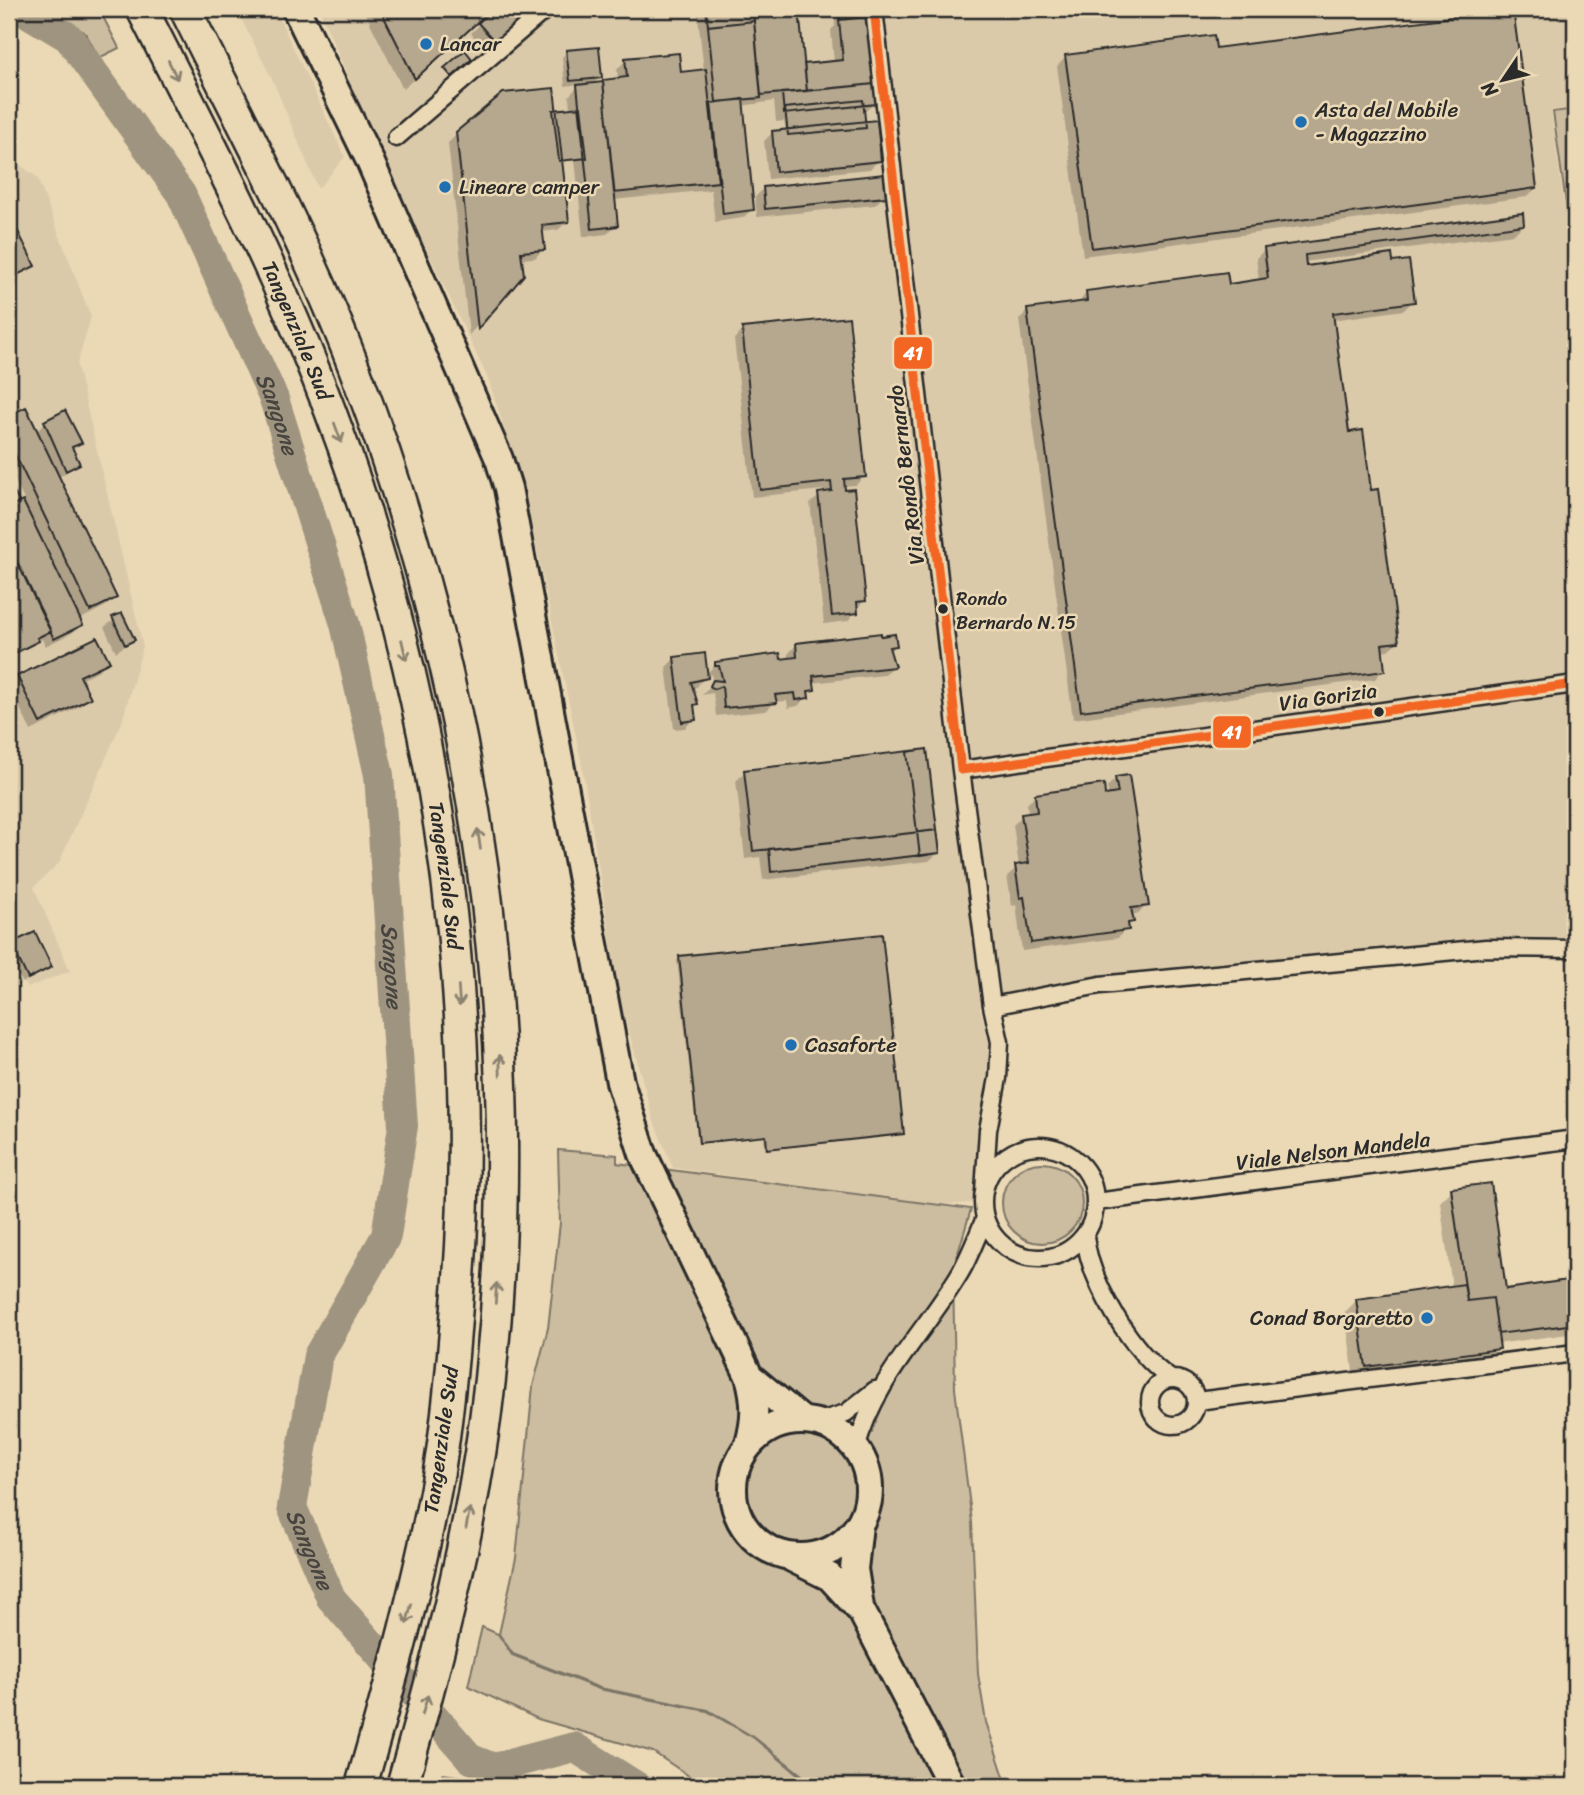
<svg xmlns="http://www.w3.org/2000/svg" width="1584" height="1795" font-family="Sriracha,sans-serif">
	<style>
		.built { fill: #dbcaaa }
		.green { fill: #ccbda0; stroke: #7c7466; stroke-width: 2 }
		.shadow { fill: #0003 }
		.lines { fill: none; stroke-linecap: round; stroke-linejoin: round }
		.river { stroke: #9f947f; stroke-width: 30 }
		.building { fill: #b6a88f; stroke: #2b2b2b; stroke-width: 2 }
		.street-casing { stroke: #2b2b2b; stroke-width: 21 }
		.primary-casing { stroke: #2b2b2b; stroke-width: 32 }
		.highway-casing { stroke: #2b2b2b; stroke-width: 35 }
		.street { stroke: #ebd9b6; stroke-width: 16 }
		.primary { stroke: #ebd9b6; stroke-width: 26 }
		.highway { stroke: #ebd9b6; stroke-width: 30 }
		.bus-1-casing { stroke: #ebd9b6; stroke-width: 14 }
		.bus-1 { stroke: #f26522; stroke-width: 9 }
		.oneway { stroke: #8b8270 }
		.poi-dot { fill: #1f6fb2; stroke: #ebd9b6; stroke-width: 2.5 }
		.bus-dot { fill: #2b2b2b; stroke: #ebd9b6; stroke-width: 2.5 }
		.labels { text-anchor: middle; stroke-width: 5; stroke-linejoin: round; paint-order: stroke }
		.bus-label { font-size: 19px; fill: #2b2b2b; stroke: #ebd9b6; text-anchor: start }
		.poi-label { font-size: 21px; fill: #2b2b2b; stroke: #ebd9b6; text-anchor: start }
		.street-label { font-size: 21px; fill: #2b2b2b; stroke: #ebd9b6 }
		.water-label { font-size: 23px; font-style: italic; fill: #484540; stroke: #ebd9b6 }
		.line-badge { stroke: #ebd9b6; stroke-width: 2.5 }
		.badge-label { font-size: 19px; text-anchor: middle; font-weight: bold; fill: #fff }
	</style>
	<rect width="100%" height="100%" fill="#ebd9b6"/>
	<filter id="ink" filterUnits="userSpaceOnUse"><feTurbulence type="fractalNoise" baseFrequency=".0143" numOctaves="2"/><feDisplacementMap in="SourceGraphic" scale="14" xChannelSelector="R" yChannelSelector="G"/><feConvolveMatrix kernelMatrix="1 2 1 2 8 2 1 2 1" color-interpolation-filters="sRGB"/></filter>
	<g filter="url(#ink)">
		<!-- built -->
		<path class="built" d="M 236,9 L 275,9 L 345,157 L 318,189 L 273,81 Z
			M 319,9 L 1575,9 L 1575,107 L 1551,111 L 1575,281 L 1575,946 L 1098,980 L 980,1007 L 990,1046 L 990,1079 L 972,1203 L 938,1205 L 673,1168 L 654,1122 L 621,1004 L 582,766 L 534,536 L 513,455 L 488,379 L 376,143 Z
			M 9,157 L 37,177 L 91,317 L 77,365 L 143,646 L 122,722 L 59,863 L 34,887 L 70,971 L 27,988 L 9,960 Z"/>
		<!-- green -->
		<path class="green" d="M 50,9 L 99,9 L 119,48 L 99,58 L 86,34 Z
			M 1575,109 L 1575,267 L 1553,112 Z
			M 558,1150 L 617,1155 L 617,1163 L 971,1209 L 953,1270 L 955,1389 L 972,1522 L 978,1674 L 986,1722 L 1007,1786 L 821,1786 L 807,1779 L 755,1738 L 708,1710 L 600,1688 L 513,1654 L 499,1634 L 516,1558 L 533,1386 L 548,1328 L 560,1223 Z
			M1002 1203a40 40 0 1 1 80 0a40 40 0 1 1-80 0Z
			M 482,1627 L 498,1634 L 512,1655 L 599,1689 L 707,1711 L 754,1738 L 806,1781 L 818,1786 L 704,1786 L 653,1752 L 538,1719 L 468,1686 Z
			M 442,1774 L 531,1786 L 442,1786 Z"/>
		<!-- shadow -->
		<path class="shadow" d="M 363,9 L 491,9 L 403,89 Z
			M 496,9 L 534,9 L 486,51 L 471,33 Z
			M 697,9 L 797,9 L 803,66 L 834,63 L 831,30 L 835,26 L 834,16 L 829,17 L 822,9 L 864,9 L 874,104 L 863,113 L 864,123 L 879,160 L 870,169 L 768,179 L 764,141 L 773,132 L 786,131 L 784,121 L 776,122 L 774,101 L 742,106 L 752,209 L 743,218 L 715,222 L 711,190 L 613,200 L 616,225 L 607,234 L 583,237 L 575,160 L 560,162 L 567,222 L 558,230 L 541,232 L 543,249 L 535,258 L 520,259 L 522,275 L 469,335 L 448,143 L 457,134 L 570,110 L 569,96 L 580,84 L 565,86 L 562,57 L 567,52 L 600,77 L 593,84 L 618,81 L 617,69 L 626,60 L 679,74 L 704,71 Z
			M 1215,50 L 1536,188 L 1527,197 L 1083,256 L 1057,66 L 1066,57 Z
			M 764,188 L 884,196 L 875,205 L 757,217 L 755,197 Z
			M 9,216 L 33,266 L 9,282 Z
			M 1523,225 L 1514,234 L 1304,262 L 1305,268 L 1392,264 L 1413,301 L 1404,310 L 1332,320 L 1348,434 L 1369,492 L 1397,642 L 1388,650 L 1381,651 L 1383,670 L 1375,679 L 1073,719 L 1019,320 L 1027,311 L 1078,304 L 1086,293 L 1259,281 L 1256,258 L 1265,249 Z
			M 743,330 L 864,476 L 856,485 L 843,486 L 864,600 L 848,621 L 824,624 L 810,503 L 823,494 L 823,490 L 752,497 L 734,339 Z
			M 25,409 L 36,432 L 45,423 L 80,442 L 72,450 L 78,464 L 58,478 L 115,598 L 106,606 L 79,620 L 81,624 L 72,633 L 45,646 L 42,639 L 9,659 L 9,485 L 18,505 L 25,502 L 9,468 L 9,417 Z
			M 121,615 L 133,640 L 116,652 L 104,627 Z
			M 796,645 L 895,646 L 889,652 L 893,666 L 884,675 L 812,683 L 813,689 L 798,706 L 788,708 L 787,701 L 775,702 L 766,711 L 716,716 L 713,693 L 702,695 L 713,683 L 711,674 L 706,674 L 697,687 L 691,688 L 696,704 L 692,707 L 694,719 L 685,728 L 674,729 L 666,667 L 675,658 L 706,674 L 716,664 L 788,660 L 788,654 Z
			M 108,662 L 99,670 L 80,680 L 89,698 L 80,706 L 31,731 L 9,686 L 18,678 Z
			M 9,743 L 14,753 L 9,758 Z
			M 745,772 L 938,853 L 929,861 L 763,880 L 760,857 L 745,859 L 736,781 Z
			M 1116,778 L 1147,905 L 1138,914 L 1131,915 L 1132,921 L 1118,938 L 1022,951 L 1016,905 L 1012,906 L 1007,876 L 1019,866 L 1013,825 L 1022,816 L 1028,815 L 1027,804 L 1035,796 L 1109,796 L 1107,787 Z
			M 34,934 L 50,967 L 22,983 L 9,956 L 9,948 Z
			M 679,958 L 903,1134 L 765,1150 L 764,1137 L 698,1144 L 677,960 Z
			M 1452,1190 L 1505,1291 L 1575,1281 L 1575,1333 L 1497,1344 L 1498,1348 L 1486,1360 L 1354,1378 L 1345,1312 L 1357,1300 L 1452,1287 L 1440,1202 Z"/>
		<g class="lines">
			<!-- river -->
			<path class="river" id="s1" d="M 21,9 L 68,37 L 181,194 L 274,399 L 345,624 L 379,775 L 403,1126 L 386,1236 L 318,1356 L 292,1507 L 331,1598 L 471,1759 L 494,1768 L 574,1747 L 636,1786"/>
		</g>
		<!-- building -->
		<path class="building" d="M 380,9 L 492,9 L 415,79 Z
			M 493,9 L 535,9 L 496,43 L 478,23 Z
			M 706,9 L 752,9 L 754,21 L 708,26 Z
			M 753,9 L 799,9 L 807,91 L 761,95 Z
			M 838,9 L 866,9 L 867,17 L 840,20 Z
			M 1513,9 L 1537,188 L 1092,248 L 1065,55 L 1214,35 L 1216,48 Z
			M 867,17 L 874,84 L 807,91 L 804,64 L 843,60 L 839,20 Z
			M 754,21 L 761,98 L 716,102 L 708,26 Z
			M 599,47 L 602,78 L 570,81 L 566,50 Z
			M 465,50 L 472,59 L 452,77 L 444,68 Z
			M 679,53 L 681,72 L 706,69 L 718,182 L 614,193 L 603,80 L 627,77 L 625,58 Z
			M 603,82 L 618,226 L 592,229 L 577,85 Z
			M 874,84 L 876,104 L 784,114 L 782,93 Z
			M 554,88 L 569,222 L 542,225 L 545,250 L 521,252 L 524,275 L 478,329 L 456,132 L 503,93 Z
			M 743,99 L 754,210 L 723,214 L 711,103 Z
			M 863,100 L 866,128 L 788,135 L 785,108 Z
			M 581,107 L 587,158 L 559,161 L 553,110 Z
			M 877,120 L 881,161 L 776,172 L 772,131 Z
			M 884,174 L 886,197 L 765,209 L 763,187 Z
			M 9,213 L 35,266 L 9,279 Z
			M 1523,213 L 1524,225 L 1305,255 L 1306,266 L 1392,254 L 1393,262 L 1409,260 L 1415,302 L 1333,313 L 1349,432 L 1363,430 L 1371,490 L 1378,489 L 1399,642 L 1382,644 L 1385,671 L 1081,711 L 1027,309 L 1087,301 L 1086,291 L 1227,272 L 1229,284 L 1268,278 L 1264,248 Z
			M 849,317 L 866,477 L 844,479 L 845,490 L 854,489 L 866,601 L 857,602 L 858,613 L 832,616 L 818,493 L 832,491 L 831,482 L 760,490 L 742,328 Z
			M 26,407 L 117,598 L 90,611 L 9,442 L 9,415 Z
			M 65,410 L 82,443 L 72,447 L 80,464 L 66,471 L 44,421 Z
			M 9,481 L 19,502 L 9,507 Z
			M 23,501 L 83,625 L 54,639 L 9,545 L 9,507 Z
			M 9,545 L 51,631 L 37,638 L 39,641 L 11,655 Z
			M 122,613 L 135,640 L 125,645 L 112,617 Z
			M 881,633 L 881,636 L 895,634 L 897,646 L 889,647 L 895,667 L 813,676 L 815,690 L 808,691 L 809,698 L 796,700 L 795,693 L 775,695 L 777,703 L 724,708 L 722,686 L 714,689 L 710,686 L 713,680 L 723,681 L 719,666 L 715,666 L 715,662 L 780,653 L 781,659 L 797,657 L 796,643 Z
			M 97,637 L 110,662 L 80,676 L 91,698 L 40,723 L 17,676 Z
			M 705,653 L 708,678 L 691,682 L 698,704 L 694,705 L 696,720 L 682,722 L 674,657 Z
			M 927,749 L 940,853 L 920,856 L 907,752 Z
			M 927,749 L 937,830 L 753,851 L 744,770 Z
			M 1129,775 L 1149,906 L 1131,908 L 1134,922 L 1128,923 L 1129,930 L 1031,943 L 1024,897 L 1020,898 L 1015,865 L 1029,863 L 1021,814 L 1037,812 L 1035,794 L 1104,784 L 1105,795 L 1118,793 L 1115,777 Z
			M 937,830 L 940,853 L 771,872 L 769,849 Z
			M 35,932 L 52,967 L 28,979 L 11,943 Z
			M 882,934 L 904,1134 L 767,1149 L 766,1136 L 699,1143 L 679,956 Z
			M 1491,1183 L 1506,1289 L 1575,1279 L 1575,1324 L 1498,1334 L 1493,1298 L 1467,1301 L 1451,1188 Z
			M 1464,1284 L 1467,1301 L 1493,1298 L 1500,1349 L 1366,1367 L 1356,1299 Z"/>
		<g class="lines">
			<!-- street casing -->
			<g class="street-casing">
				<path id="street" d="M 874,9 L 961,770 L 992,1006 L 1000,1042 L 998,1078 L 988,1130 L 984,1192
					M 396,138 L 546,9
					M 961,770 L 1575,684
					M 992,1006 L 1100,985 L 1486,948 L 1575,949
					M983 1202a56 56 0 1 1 112 0a56 56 0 1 1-112 0Z
					M 1096,1202 L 1575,1139
					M 1085,1236 C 1090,1283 1132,1353 1171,1379
					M1150 1402a23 23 0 1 1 46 0a23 23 0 1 1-46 0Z
					M 1197,1401 L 1575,1353
					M 816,1422 L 846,1413 L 875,1390
					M 856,1449 C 874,1380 925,1332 960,1273 C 970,1256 977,1236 985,1218"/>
			</g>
			<!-- primary casing -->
			<g class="primary-casing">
				<path id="primary" d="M 296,9 L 370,161 L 499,459 L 508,488 L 620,1082 L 643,1154 L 749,1376 C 756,1401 756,1419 749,1444
					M 749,1376 L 803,1421
					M733 1489a68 68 0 1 1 136 0a68 68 0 1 1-136 0Z
					M 859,1525 L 854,1569 L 860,1607
					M 792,1558 L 830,1577 L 862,1612 L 952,1786"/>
			</g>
			<!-- highway casing -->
			<g class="highway-casing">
				<g id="highway">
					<path id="s2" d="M 142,9 C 203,130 267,251 317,377 C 434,671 483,991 457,1305 C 453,1360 448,1416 439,1471 C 420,1578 391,1682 361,1786"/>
					<path d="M 185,9 C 245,130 311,251 358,378 C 478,697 527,1039 490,1379 C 475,1518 440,1652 402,1786"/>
				</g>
			</g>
			<!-- street -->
			<use href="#street" class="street"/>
			<!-- primary -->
			<use href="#primary" class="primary"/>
			<!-- highway -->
			<use href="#highway" class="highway"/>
			<!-- bus-1 casing -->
			<g class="bus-1-casing">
				<path id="bus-1" d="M 874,9 L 961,770 L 1575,684"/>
			</g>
			<!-- bus-1 -->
			<use href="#bus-1" class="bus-1"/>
		</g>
		<!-- one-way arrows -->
		<defs><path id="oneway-shaft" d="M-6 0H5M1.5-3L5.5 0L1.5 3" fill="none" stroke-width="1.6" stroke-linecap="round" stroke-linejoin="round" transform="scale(1.75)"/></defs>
		<g class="oneway">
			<use href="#oneway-shaft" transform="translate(173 70) rotate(64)"/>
			<use href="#oneway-shaft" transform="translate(338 433) rotate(70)"/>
			<use href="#oneway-shaft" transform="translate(404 650) rotate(77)"/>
			<use href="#oneway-shaft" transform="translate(479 839) rotate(-98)"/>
			<use href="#oneway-shaft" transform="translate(459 996) rotate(86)"/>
			<use href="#oneway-shaft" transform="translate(500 1065) rotate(-91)"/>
			<use href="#oneway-shaft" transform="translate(496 1293) rotate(-86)"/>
			<use href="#oneway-shaft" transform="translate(468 1518) rotate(-79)"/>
			<use href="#oneway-shaft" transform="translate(409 1614) rotate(105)"/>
			<use href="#oneway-shaft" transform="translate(425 1705) rotate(-74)"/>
		</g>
	</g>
	<!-- markers -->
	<g class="poi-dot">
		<circle cx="426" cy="44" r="7"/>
		<circle cx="1301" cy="122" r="7"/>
		<circle cx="445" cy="187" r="7"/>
		<circle cx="791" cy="1045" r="7"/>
		<circle cx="1427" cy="1318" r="7"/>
	</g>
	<g class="bus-dot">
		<circle cx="943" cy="609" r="6"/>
		<circle cx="1379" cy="712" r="6"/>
	</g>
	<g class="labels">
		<!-- bus labels -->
		<g class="bus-label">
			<text x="956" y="605">Rondo<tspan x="956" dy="24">Bernardo N.15</tspan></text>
		</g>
		<!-- poi labels -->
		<g class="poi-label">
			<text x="440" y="51">Lancar</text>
			<text x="1315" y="117">Asta del Mobile<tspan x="1315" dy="24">- Magazzino</tspan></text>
			<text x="459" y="194">Lineare camper</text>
			<text x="805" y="1052">Casaforte</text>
			<text x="1413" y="1325" text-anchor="end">Conad Borgaretto</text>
		</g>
		<!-- street labels -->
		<g class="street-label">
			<text dy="7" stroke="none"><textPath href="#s2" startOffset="357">Tangenziale Sud</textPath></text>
			<text transform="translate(906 475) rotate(-97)" y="7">Via Rondò Bernardo</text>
			<text transform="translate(1328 697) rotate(-8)" y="7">Via Gorizia</text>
			<text dy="7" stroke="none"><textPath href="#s2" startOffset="924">Tangenziale Sud</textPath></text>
			<text transform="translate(1333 1151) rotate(-7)" y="7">Viale Nelson Mandela</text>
			<text transform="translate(441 1440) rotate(-82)" y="7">Tangenziale Sud</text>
		</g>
		<!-- water labels -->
		<g class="water-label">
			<text dy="8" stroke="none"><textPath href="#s1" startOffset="488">Sangone</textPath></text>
			<text dy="8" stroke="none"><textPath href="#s1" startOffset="1055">Sangone</textPath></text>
			<text dy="8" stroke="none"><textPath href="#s1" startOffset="1664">Sangone</textPath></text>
		</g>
	</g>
	<g class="line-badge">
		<rect x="893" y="336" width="40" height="34" rx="7" fill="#f26522"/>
		<rect x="1212" y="715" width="40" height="34" rx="7" fill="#f26522"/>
	</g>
	<g class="badge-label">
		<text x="913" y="360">41</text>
		<text x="1232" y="739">41</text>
	</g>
	<!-- margin -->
	<rect width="1584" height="1795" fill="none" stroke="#ebd9b6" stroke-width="35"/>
	<rect x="18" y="18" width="1549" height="1760" fill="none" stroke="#2b2b2b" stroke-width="2.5" filter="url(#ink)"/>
	<!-- north arrow -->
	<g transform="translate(1503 80) rotate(235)" stroke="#ebd9b6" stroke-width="5" paint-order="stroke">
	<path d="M0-5L12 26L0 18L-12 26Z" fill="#2b2b2b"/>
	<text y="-10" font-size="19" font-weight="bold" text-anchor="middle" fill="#2b2b2b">N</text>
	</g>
</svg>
